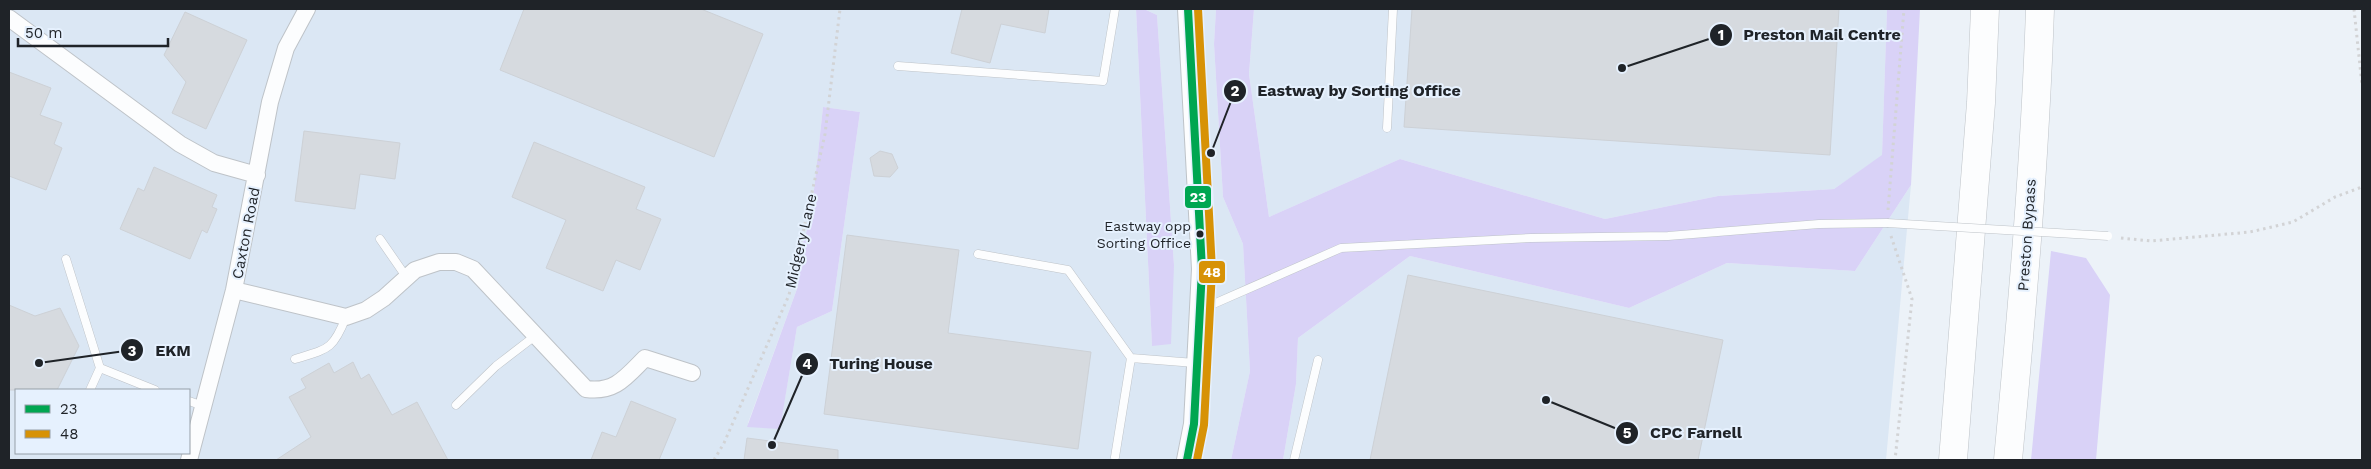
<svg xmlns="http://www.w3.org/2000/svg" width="2371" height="469" font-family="'Work Sans',sans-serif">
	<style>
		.built { fill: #dbe7f4; fill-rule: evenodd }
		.green { fill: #d9d2f7 }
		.building { fill: #d6dadf; stroke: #cdd1d6 }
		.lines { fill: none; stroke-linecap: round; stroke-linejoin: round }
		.service-casing { stroke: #bec3c8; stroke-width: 9 }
		.minor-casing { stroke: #bec3c8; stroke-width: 18 }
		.tertiary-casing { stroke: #bec3c8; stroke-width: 22 }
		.motorway-casing { stroke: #bec3c8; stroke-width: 29 }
		.path { stroke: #d2d3d5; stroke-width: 3; stroke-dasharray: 2.5 4; stroke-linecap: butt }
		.service { stroke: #fcfdfe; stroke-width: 8 }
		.minor { stroke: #fcfdfe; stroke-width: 16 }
		.tertiary { stroke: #fcfdfe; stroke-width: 20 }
		.motorway { stroke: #fcfdfe; stroke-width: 28 }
		.service-bridge-casing { stroke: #bec3c8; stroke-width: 9; stroke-linecap: butt }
		.service-bridge { stroke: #fcfdfe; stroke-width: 8 }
		.bus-1-casing { stroke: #e6f1fe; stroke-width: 11 }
		.bus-2-casing { stroke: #e6f1fe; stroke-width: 11 }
		.bus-1 { stroke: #00a651; stroke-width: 8 }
		.bus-2 { stroke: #d79206; stroke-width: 8 }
		.bus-dot { fill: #1f2328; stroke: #e6f1fe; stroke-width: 2 }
		.labels { text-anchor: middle; stroke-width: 4; stroke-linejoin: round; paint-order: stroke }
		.bus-label { font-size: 14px; fill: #1f2328; stroke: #e6f1fe; text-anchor: end }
		.street-label { font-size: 15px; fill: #1f2328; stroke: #e6f1fe }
		.leader { fill: none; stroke: #1f2328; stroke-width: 2 }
		.callout-dot { fill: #1f2328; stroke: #e6f1fe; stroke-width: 2 }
		.mark-label { font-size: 15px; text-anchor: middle; font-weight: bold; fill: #fff }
		.callout-label { font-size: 16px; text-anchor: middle; font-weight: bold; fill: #1f2328; stroke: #e6f1fe; stroke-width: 4; stroke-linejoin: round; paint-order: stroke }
		.line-badge { stroke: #e6f1fe; stroke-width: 2 }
		.badge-label { font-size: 14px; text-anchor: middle; font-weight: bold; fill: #fff }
	</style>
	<rect width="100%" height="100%" fill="#ecf2f8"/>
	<!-- built -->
	<path class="built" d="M 9,9 L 1136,9 L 1152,346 L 1174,265 L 1157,15 L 1144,9 L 1216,9 L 1214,44 L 1223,197 L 1243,244 L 1250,371 L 1231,460 L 9,460 ZM 823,107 L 860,112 L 832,311 L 797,327 L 781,421 L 748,423 L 798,286 L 793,275 L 811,217 ZM 16,390 L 189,390 L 189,453 L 16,453 Z
		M 1254,9 L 1887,9 L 1882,156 L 1834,189 L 1718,196 L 1605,219 L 1400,159 L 1269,217 L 1249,74 Z
		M 1911,185 L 1886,460 L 1283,460 L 1296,384 L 1298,338 L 1410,256 L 1629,308 L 1727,263 L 1855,271 Z"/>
	<!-- green -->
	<path class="green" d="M 1136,9 L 1144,9 L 1157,15 L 1174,265 L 1171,344 L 1152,346 Z
		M 1216,9 L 1254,9 L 1249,74 L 1269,217 L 1400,159 L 1605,219 L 1718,196 L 1834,189 L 1882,155 L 1887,9 L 1920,9 L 1911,185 L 1855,271 L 1727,263 L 1629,308 L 1410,256 L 1298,338 L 1296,384 L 1283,460 L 1231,460 L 1250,371 L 1243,244 L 1223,197 L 1214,44 Z
		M 823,107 L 860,112 L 832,311 L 797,327 L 780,429 L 747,427 L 798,286 L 793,275 L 811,217 Z
		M 2051,251 L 2086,258 L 2110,295 L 2096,460 L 2031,460 Z"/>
	<!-- building -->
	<path class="building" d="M 524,9 L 701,9 L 763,34 L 714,157 L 500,70 Z
		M 962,9 L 1049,9 L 1045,33 L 1001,24 L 990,63 L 951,53 Z
		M 1412,9 L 1839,9 L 1830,155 L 1404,127 Z
		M 185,12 L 247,40 L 206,129 L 172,113 L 186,82 L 164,55 Z
		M 9,72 L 51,88 L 40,115 L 62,123 L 54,144 L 62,148 L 46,190 L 9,176 Z
		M 304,131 L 400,143 L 395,179 L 360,174 L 355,209 L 295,201 Z
		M 534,142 L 645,187 L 636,209 L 661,219 L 640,270 L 616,260 L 603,291 L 546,268 L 566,220 L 512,197 Z
		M 880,151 L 892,154 L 898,168 L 890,177 L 874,176 L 870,158 Z
		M 154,167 L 217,195 L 212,207 L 217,209 L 207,233 L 202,230 L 190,259 L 120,229 L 138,188 L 144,191 Z
		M 847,235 L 959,250 L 948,333 L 1091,352 L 1078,449 L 824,414 Z
		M 1408,275 L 1723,340 L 1698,460 L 1370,460 Z
		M 9,305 L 35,316 L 60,308 L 79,346 L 57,390 L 9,390 Z
		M 353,362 L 361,379 L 369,374 L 392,415 L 417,402 L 448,460 L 276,460 L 311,437 L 289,397 L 306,388 L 301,379 L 329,363 L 334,373 Z
		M 631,401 L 676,419 L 659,460 L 591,460 L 602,432 L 616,437 Z
		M 747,438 L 838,450 L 838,460 L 744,460 Z"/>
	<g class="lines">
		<!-- service casing -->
		<g class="service-casing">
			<path id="service" d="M 898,66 L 1103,81 L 1115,9
				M 1387,128 L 1393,9
				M 380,239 L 407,278
				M 978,254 L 1068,270 L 1131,358
				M 66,259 L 100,368 L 155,390
				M 1202,309 L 1341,248 L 1531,238 L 1668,236 L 1819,224 L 1887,223
				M 295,359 C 328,349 333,350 346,317
				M 90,390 L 100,368
				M 189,401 L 203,406
				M 456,405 L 496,366 L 535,336
				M 1115,457 L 1131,358 L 1195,363
				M 1294,460 L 1318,360"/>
		</g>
		<!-- minor casing -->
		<g class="minor-casing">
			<path id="minor" d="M 9,18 L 180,144 L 214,163 L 257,175
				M 234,290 L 346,317 L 366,310 L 384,298 L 415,270 L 439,262 L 456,262 L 473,269 L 586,389 C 615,393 626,377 645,358 L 692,373
				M 189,460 L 234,290 L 270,102 L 286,48 L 307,9"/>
		</g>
		<!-- tertiary casing -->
		<g class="tertiary-casing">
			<path id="tertiary" d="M 1187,460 L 1194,424 L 1202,269 L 1188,9"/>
		</g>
		<!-- motorway casing -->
		<g class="motorway-casing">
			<path id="motorway" d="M 1953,460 L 1981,103 L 1985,9
				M 2008,460 C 2022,310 2035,160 2040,9"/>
		</g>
		<!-- path -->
		<path class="path" d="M 2354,9 L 2362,85
			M 1888,210 L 1904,9
			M 1891,236 L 1912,299 L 1895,460
			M 2121,238 L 2151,241 L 2250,232 L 2293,222 L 2335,197 L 2362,187
			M 714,460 L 724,443 L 789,295 L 825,134 L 840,9"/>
		<!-- service -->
		<use href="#service" class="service"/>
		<!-- minor -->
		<use href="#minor" class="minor"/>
		<!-- tertiary -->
		<use href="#tertiary" class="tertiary"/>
		<!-- motorway -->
		<use href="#motorway" class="motorway"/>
		<!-- service-bridge casing -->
		<g class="service-bridge-casing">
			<path id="service-bridge" d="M 1887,223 L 2108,236"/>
		</g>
		<!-- service-bridge -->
		<use href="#service-bridge" class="service-bridge"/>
		<!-- bus-1 casing -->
		<g class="bus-1-casing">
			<path id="bus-1" d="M 1187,460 L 1194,424 L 1202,269 L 1188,9"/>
		</g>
		<!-- bus-2 casing -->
		<g class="bus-2-casing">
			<path id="bus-2" d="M 1197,460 L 1204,425 L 1212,270 L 1198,9"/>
		</g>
		<!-- bus-1 -->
		<use href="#bus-1" class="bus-1"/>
		<!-- bus-2 -->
		<use href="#bus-2" class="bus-2"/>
	</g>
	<!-- markers -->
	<circle class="bus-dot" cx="1200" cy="234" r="4.5"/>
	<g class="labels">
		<!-- bus labels -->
		<g class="bus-label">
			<text x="1191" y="231">Eastway opp<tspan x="1191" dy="17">Sorting Office</tspan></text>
		</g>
		<!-- street labels -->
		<g class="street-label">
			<text transform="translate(246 233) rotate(-79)" y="5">Caxton Road</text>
			<text transform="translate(2027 235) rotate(-86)" y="5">Preston Bypass</text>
			<text transform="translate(801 241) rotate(-77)" y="5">Midgery Lane</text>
		</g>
	</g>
	<!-- callouts -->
	<path class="leader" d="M1622 68L1721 35M1211 153L1235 91M39 363L132 350M772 445L807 364M1546 400L1627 433"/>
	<g class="callout-dot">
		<circle cx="1622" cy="68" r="5"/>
		<circle cx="1211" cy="153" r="5"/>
		<circle cx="39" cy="363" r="5"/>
		<circle cx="772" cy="445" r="5"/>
		<circle cx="1546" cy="400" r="5"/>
		<circle cx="1721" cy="35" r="12"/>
		<circle cx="1235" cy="91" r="12"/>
		<circle cx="132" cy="350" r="12"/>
		<circle cx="807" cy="364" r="12"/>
		<circle cx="1627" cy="433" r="12"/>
	</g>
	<g class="mark-label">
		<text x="1721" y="40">1</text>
		<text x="1235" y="96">2</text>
		<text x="132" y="356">3</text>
		<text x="807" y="369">4</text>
		<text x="1627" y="438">5</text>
	</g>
	<g class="callout-label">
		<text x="1822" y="40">Preston Mail Centre</text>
		<text x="1359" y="96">Eastway by Sorting Office</text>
		<text x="173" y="356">EKM</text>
		<text x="881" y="369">Turing House</text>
		<text x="1696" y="438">CPC Farnell</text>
	</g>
	<g class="line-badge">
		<rect x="1184" y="185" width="28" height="24" rx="5" fill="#00a651"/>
		<rect x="1198" y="260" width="28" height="24" rx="5" fill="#d79206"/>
	</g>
	<g class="badge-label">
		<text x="1198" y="202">23</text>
		<text x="1212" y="277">48</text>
	</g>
	<!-- border -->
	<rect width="2371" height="469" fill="none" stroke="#1f2328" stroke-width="20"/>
	<!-- legend -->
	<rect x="15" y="389" width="175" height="65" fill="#e6f1fe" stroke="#969fa8"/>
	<rect x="25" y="405" width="25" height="8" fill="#00a651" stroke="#969fa8"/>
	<text x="60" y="414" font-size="15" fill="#1f2328">23</text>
	<rect x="25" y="430" width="25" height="8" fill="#d79206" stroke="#969fa8"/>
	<text x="60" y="439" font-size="15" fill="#1f2328">48</text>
	<!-- scale -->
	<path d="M18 38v8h150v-8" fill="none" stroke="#1f2328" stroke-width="2.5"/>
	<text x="25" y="38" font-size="15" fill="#1f2328" stroke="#e6f1fe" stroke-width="4" paint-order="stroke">50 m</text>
</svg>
